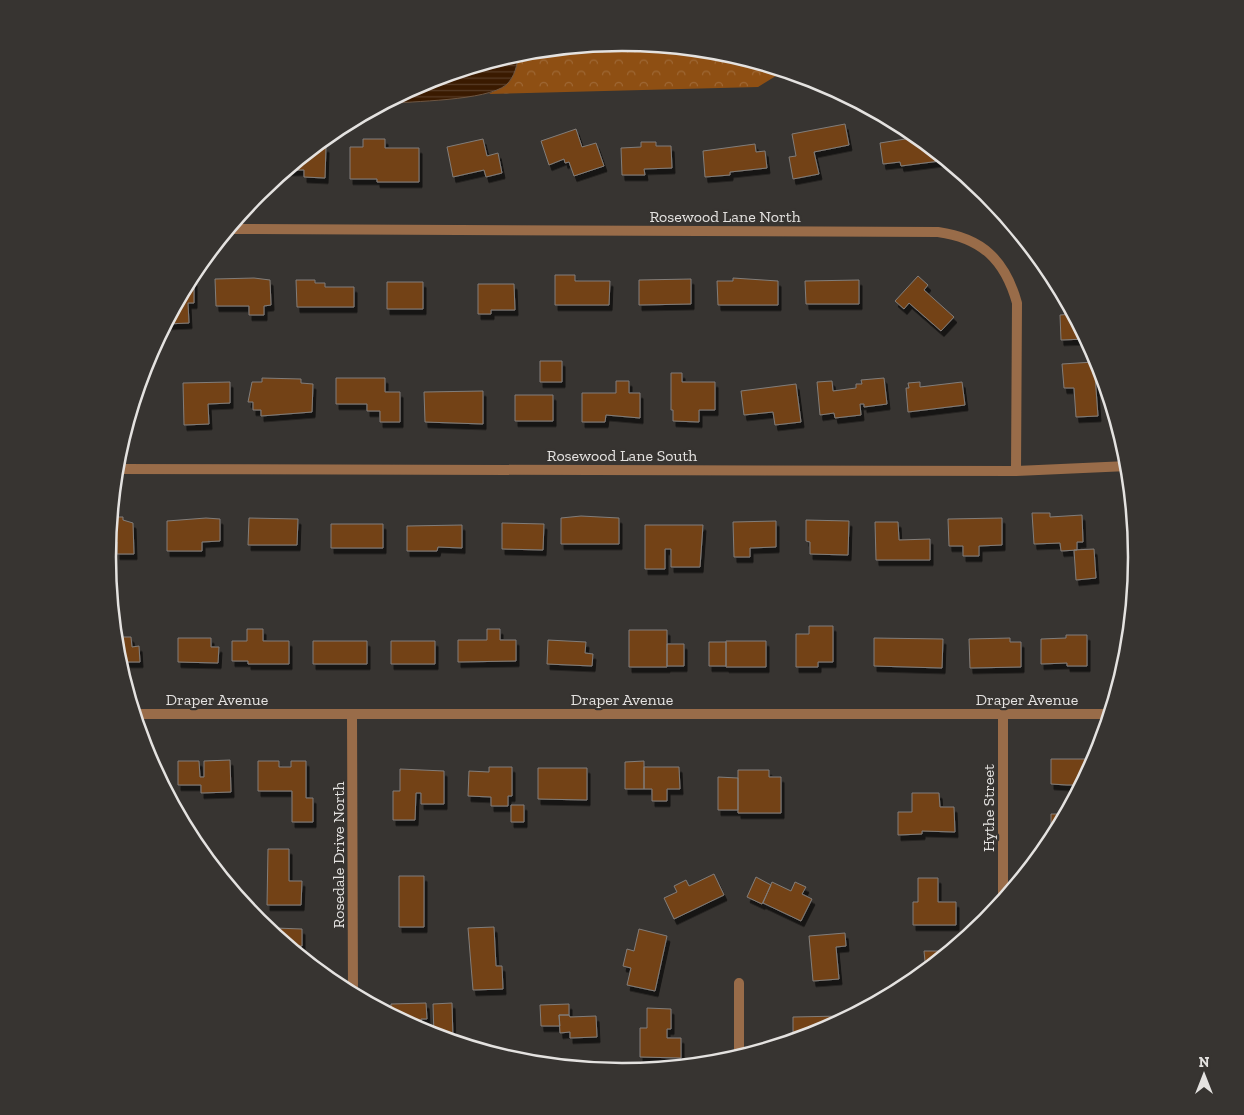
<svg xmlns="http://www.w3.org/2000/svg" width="1244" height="1115" font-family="'Zilla Slab',serif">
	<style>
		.forest { fill: url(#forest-crowns) }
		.water { fill: url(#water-rules); stroke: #6d5643 }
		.building { fill: #734318; stroke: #817d7a; filter: url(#shadow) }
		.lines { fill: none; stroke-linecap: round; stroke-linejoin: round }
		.street { stroke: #996c49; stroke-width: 10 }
		.labels { text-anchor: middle; stroke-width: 4.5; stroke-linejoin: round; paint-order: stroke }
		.street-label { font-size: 16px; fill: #e4e2e0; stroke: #373431 }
		.rim { fill: none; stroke: #e4e2e0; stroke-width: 2.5 }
	</style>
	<defs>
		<pattern id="forest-crowns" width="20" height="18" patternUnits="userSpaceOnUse" patternTransform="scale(1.25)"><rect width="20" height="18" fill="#8e4f13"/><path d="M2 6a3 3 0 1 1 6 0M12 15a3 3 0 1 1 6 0" fill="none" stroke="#9e6835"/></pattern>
		<pattern id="water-rules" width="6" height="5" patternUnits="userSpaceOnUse" patternTransform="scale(1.25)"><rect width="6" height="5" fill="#3a1a00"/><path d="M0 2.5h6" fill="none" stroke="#563b25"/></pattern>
		<filter id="shadow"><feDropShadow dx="3" dy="5.5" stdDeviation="0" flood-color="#0009"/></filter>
	</defs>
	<rect width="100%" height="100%" fill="#373431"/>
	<!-- forest -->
	<path class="forest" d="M 622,43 L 723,52 L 784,71 L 758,87 L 489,94 C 510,82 514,77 519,53 Z"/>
	<!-- water -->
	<path class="water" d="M 519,53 C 517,65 515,77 506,85 C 486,101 412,101 384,104 L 425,82 Z"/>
	<!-- building -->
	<path class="building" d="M 845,124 L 849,145 L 814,152 L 819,174 L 793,179 L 789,157 L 796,156 L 792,134 Z
		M 576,129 L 582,147 L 596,143 L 604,166 L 574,176 L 569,162 L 565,163 L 564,159 L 549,165 L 541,141 Z
		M 918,137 L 939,154 L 940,161 L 901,166 L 900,162 L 883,164 L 880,143 Z
		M 363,139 L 385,139 L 385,148 L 419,148 L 419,182 L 377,182 L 377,179 L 350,179 L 350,147 L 363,147 Z
		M 483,139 L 487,156 L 498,153 L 502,173 L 486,177 L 484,170 L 453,177 L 447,147 Z
		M 641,142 L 656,142 L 656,146 L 671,146 L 672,168 L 644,169 L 645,175 L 622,175 L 621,148 L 641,147 Z
		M 755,144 L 756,152 L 765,151 L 767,168 L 730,172 L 730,175 L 705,177 L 703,151 Z
		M 315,147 L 326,147 L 325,178 L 304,177 L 304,170 L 286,170 Z
		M 555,275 L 575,275 L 575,281 L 610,281 L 609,305 L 555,305 Z
		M 918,276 L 928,285 L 924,290 L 954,317 L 941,331 L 909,303 L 904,309 L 895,301 Z
		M 254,278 L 270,280 L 271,305 L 264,306 L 264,315 L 249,315 L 249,306 L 216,306 L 215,279 Z
		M 733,278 L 778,281 L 778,305 L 718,305 L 717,281 L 733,281 Z
		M 691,279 L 691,304 L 639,305 L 639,280 Z
		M 189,280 L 194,280 L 194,303 L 188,303 L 189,323 L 166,324 Z
		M 296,280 L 315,280 L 315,283 L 325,283 L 325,287 L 354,287 L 354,307 L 297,307 Z
		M 859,280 L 859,304 L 806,304 L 805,281 Z
		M 387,282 L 423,282 L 423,309 L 387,309 Z
		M 478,284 L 514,284 L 515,310 L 491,310 L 491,314 L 478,314 Z
		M 1073,314 L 1086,339 L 1061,340 L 1060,315 Z
		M 540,361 L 562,361 L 562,382 L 540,382 Z
		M 1094,362 L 1098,416 L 1076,417 L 1074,388 L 1064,388 L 1062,364 Z
		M 671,373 L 682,373 L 682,382 L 715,382 L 715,410 L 699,410 L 699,422 L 673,421 L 673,410 L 671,410 Z
		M 262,378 L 301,379 L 301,383 L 313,384 L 312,412 L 261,416 L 261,410 L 253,410 L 253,402 L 248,402 L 252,382 L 262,382 Z
		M 336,378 L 385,378 L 385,392 L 400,392 L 400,422 L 380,422 L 380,411 L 367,411 L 367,404 L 336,404 Z
		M 884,378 L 887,404 L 864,407 L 864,404 L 860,404 L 861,415 L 835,418 L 834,413 L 820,415 L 817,382 L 832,381 L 833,391 L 856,388 L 856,384 L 862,384 L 861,380 Z
		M 616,381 L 629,381 L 629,393 L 640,393 L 640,418 L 606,415 L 605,422 L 582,422 L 582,393 L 616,393 Z
		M 230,382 L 230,403 L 208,404 L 209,424 L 184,425 L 183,383 Z
		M 920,382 L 920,387 L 962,382 L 965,405 L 908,412 L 906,388 L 909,388 L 908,383 Z
		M 796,384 L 801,422 L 775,425 L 773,412 L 744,415 L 741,391 Z
		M 483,391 L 483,424 L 425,422 L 424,392 Z
		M 515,395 L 553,395 L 553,421 L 515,421 Z
		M 1032,513 L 1050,513 L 1050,517 L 1082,515 L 1083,542 L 1077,542 L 1077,550 L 1061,551 L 1060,543 L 1034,544 Z
		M 581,516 L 619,518 L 619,544 L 561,544 L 561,518 Z
		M 111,517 L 123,517 L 123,520 L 133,523 L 134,554 L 117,554 L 117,542 L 108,542 Z
		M 206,518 L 220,519 L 220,541 L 202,542 L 202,551 L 167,551 L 167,521 Z
		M 249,518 L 298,519 L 297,545 L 248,545 Z
		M 1002,518 L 1002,545 L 979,546 L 979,556 L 963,556 L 963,546 L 949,546 L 948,519 Z
		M 806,520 L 849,521 L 848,555 L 810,554 L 810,542 L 806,541 Z
		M 776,521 L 776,547 L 750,548 L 750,557 L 734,557 L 733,522 Z
		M 875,522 L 898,522 L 899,540 L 930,539 L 930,560 L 876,560 Z
		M 502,523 L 544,524 L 543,550 L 502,549 Z
		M 331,524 L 383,524 L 383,548 L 331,548 Z
		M 462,525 L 462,548 L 438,547 L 437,551 L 407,551 L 407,526 Z
		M 645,525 L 703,525 L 700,567 L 671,567 L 671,549 L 665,549 L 665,569 L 645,569 Z
		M 1094,549 L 1096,578 L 1076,580 L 1074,550 Z
		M 809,626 L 833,626 L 833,662 L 818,662 L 818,667 L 796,667 L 796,634 L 809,634 Z
		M 247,629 L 263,629 L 263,641 L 289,641 L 289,664 L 248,664 L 248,661 L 232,661 L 232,641 L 247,641 Z
		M 487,629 L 500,629 L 500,640 L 516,640 L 516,661 L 458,662 L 458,640 L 487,640 Z
		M 629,630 L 667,630 L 667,667 L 629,667 Z
		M 1066,635 L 1087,635 L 1087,666 L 1067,666 L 1067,663 L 1041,664 L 1041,639 L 1066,638 Z
		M 115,637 L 131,637 L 132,647 L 139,646 L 140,662 L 118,662 Z
		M 178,638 L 211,638 L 211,647 L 219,647 L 218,663 L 178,662 Z
		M 874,638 L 943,639 L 942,668 L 874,666 Z
		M 1010,638 L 1010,642 L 1021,642 L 1021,667 L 970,668 L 969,639 Z
		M 548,640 L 586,642 L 585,653 L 593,654 L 592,666 L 547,664 Z
		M 313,641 L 367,641 L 367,664 L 313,664 Z
		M 391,641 L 435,641 L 435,664 L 391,664 Z
		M 726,641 L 766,641 L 766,667 L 726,667 Z
		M 709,642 L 726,642 L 726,666 L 709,666 Z
		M 667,644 L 684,644 L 684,666 L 667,666 Z
		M 1051,759 L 1085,759 L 1095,760 L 1082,785 L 1067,785 L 1051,784 Z
		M 230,760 L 231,792 L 201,793 L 201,785 L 178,785 L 178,761 L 199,761 L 200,777 L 204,777 L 204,761 Z
		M 258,761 L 279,761 L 279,767 L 291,767 L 291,761 L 306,761 L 306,798 L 313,798 L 313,822 L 292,822 L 292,791 L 258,791 Z
		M 644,761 L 644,789 L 625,789 L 625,762 Z
		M 489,767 L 512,767 L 512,796 L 508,796 L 508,806 L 491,806 L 491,797 L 468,796 L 469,771 L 489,772 Z
		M 644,767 L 679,767 L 680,789 L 667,789 L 667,801 L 652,801 L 652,789 L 644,789 Z
		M 538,768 L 587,768 L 587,800 L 538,799 Z
		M 400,769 L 444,771 L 444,804 L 421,804 L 421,793 L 416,793 L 415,820 L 393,820 L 393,791 L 400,791 Z
		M 738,770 L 769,770 L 769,777 L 781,777 L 781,813 L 738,813 Z
		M 718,777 L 738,778 L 738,810 L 718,810 Z
		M 912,793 L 939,793 L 940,807 L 954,807 L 955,832 L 922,831 L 922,834 L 898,835 L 898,812 L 912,812 Z
		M 511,805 L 524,805 L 524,822 L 511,822 Z
		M 1051,814 L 1066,814 L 1054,836 L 1054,832 L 1051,832 Z
		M 268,849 L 289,849 L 289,881 L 302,881 L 301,905 L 267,905 Z
		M 714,874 L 724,895 L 674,919 L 664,898 L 677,892 L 674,886 L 686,880 L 689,886 Z
		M 399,876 L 424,876 L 424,927 L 399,927 Z
		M 756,877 L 771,885 L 762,904 L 747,897 Z
		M 918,878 L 938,878 L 938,902 L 956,902 L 956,925 L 913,925 L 913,902 L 918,902 Z
		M 772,882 L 791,891 L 795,882 L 806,887 L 802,894 L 812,899 L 801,921 L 763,903 Z
		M 494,927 L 496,966 L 502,966 L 503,989 L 473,990 L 468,928 Z
		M 275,928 L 302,929 L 302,946 L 299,946 L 298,955 L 274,935 Z
		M 639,929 L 667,936 L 655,991 L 627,985 L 631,968 L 623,966 L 627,949 L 634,951 Z
		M 845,933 L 846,946 L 836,947 L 839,979 L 813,981 L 809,936 Z
		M 924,951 L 950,951 L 926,971 Z
		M 426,1003 L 427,1019 L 421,1019 L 421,1031 L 391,1015 L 391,1004 Z
		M 452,1003 L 453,1040 L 449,1041 L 434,1036 L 433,1004 Z
		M 569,1004 L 569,1015 L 559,1015 L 560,1026 L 541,1026 L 540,1005 Z
		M 647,1008 L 671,1009 L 671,1029 L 667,1029 L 667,1038 L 681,1038 L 681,1058 L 640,1057 L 640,1028 L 647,1028 Z
		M 559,1015 L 569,1015 L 570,1017 L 596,1016 L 597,1037 L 570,1038 L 570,1032 L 560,1033 Z
		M 842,1016 L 843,1021 L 819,1033 L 793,1041 L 793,1017 Z"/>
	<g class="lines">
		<!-- street -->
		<path class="street" d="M 229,229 L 938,232 C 982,238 1005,260 1017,303 L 1016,471
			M 116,469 L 1016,471 L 1128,466
			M 1136,572 L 1136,545
			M 134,714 L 1110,714
			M 352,714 L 353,995
			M 1003,714 L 1003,901
			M 739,1058 L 739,983"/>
	</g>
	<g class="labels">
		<!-- street labels -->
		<g class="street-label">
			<text x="725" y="222">Rosewood Lane North</text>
			<text x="622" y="461">Rosewood Lane South</text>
			<text x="217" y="705">Draper Avenue</text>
			<text x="622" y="705">Draper Avenue</text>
			<text x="1027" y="705">Draper Avenue</text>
			<text transform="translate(988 808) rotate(-90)" y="6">Hythe Street</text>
			<text transform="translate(338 855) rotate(-90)" y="6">Rosedale Drive North</text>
		</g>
	</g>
	<!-- crop -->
	<path d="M0 0H1244V1115H0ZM116 557a506 506 0 1 1 1012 0a506 506 0 1 1-1012 0Z" fill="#373431" fill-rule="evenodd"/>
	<path class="rim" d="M116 557a506 506 0 1 1 1012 0a506 506 0 1 1-1012 0Z"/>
	<!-- north arrow -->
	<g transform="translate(1204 1075)" stroke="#373431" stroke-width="4" paint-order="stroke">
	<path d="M0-4L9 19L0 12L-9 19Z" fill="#e4e2e0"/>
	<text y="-8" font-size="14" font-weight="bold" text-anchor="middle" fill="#e4e2e0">N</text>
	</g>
</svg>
